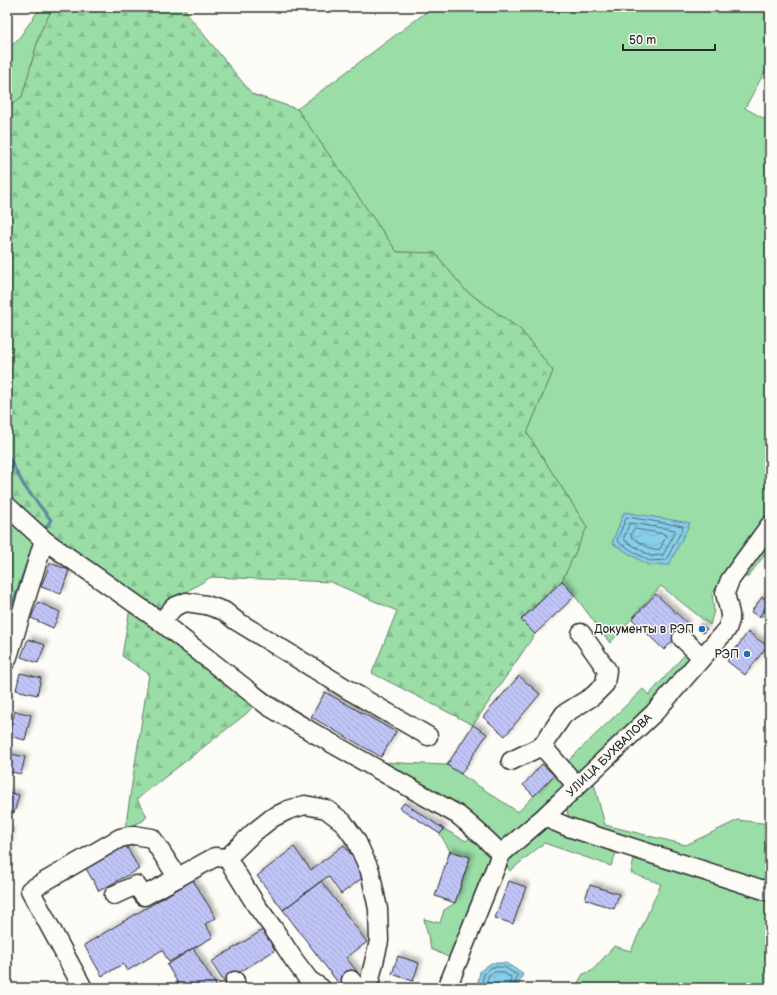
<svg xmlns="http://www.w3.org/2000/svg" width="777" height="995" font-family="'Balsamiq Sans',sans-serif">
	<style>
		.grass { fill: #9adda7; stroke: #628469 }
		.forest { fill: url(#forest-firs); stroke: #628469 }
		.water { fill: url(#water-waves); stroke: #638d9e }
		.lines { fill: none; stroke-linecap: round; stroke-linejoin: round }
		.shore { stroke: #506d77; stroke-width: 1 }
		.stream { stroke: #638d9e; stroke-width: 3.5 }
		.building { fill: url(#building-back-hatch); stroke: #2b2b2b; filter: url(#shadow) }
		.minor-casing { stroke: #2b2b2b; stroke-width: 21 }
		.minor { stroke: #fdfcf7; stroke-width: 18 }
		.poi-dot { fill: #1f6fb2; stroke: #fdfcf7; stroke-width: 1.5 }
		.labels { text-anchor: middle; stroke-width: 3; stroke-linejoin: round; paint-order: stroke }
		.poi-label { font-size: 12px; fill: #2b2b2b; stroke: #fdfcf7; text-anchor: end }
		.street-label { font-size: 12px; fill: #2b2b2b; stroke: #fdfcf7 }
	</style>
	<defs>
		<pattern id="forest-firs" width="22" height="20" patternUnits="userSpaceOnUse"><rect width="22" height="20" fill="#9adda7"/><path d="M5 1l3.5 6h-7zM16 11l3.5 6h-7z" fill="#85be90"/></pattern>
		<pattern id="water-waves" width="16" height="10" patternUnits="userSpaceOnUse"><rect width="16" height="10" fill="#88cfea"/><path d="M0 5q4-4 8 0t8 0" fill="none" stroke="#76b2c9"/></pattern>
		<pattern id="building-back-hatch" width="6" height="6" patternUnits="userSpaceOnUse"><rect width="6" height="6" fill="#c0c5f7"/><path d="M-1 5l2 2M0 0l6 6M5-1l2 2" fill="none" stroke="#a5a9d4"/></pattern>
		<filter id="shadow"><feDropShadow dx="3.5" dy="-3.5" stdDeviation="2" flood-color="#0004"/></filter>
	</defs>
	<rect width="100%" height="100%" fill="#fdfcf7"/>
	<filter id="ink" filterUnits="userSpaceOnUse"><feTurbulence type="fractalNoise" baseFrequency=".025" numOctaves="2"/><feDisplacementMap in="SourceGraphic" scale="8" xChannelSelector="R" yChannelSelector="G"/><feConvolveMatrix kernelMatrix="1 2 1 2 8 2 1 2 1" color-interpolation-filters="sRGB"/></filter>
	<g filter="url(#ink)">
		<!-- grass -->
		<path class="grass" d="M 41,7 L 53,7 L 40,33 L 22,97 L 7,108 L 7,50 L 19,38 Z
			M 433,7 L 770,7 L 770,71 L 764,73 L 745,108 L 770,122 L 770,513 L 712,594 L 714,611 L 710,625 L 661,586 L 610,643 L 575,596 L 562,581 L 587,527 L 527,433 L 553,371 L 521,330 L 465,290 L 435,253 L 397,252 L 297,109 Z
			M 10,516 L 40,541 L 7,642 L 7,533 Z
			M 770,536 L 770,548 L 747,578 L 742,574 Z
			M 770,601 L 770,614 L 759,617 L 769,602 Z
			M 167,621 L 268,693 L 379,762 L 447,765 L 518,812 L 559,770 L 566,784 L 506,840 L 501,843 L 271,703 Z
			M 688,651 L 691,659 L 649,707 L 578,772 L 565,764 L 643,689 L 649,695 Z
			M 593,780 L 605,825 L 686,845 L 738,820 L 770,824 L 770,889 L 577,826 L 569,818 L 567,811 L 569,803 Z
			M 546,826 L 618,848 L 611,866 L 544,843 L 510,871 L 506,864 L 510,856 Z
			M 444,829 L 466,841 L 475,834 L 485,843 L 491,857 L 450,958 L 431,949 L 424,919 L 440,923 L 444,910 L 455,903 L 470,858 L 450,851 L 440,834 Z
			M 635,854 L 770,897 L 770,988 L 609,988 L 576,986 L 583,974 L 592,971 L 614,946 L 631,951 L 661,884 L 631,873 Z"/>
		<!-- forest -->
		<path class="forest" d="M 53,7 L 184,7 L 188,15 L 252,94 L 297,109 L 397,252 L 435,253 L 465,290 L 521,330 L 553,371 L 527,433 L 587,527 L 562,581 L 521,619 L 535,634 L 473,725 L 372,673 L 397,611 L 331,582 L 211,577 L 153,612 L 46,535 L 7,499 L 7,108 L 22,97 L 40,33 Z
			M 130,608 L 256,703 L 246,714 L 137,799 L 147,816 L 143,821 L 125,829 L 149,674 L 122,656 Z"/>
		<!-- water -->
		<path class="water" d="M 624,512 L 690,523 L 669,565 L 648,565 L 612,543 Z
			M 491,963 L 506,963 L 523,974 L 517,988 L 477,988 L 480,971 Z"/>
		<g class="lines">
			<!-- shore -->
			<path class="shore" d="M 627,517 L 683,526 L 683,528 L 666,560 L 649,561 L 618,542 L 617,540 L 626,518 Z
				M 630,523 L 675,530 L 675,532 L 663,555 L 651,556 L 624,540 L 624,538 Z
				M 635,529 L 665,534 L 666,536 L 660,549 L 652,550 L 631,537 L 631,535 L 633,530 Z
				M 481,988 L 484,974 L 492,967 L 504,967 L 517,975 L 517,977 L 514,988
				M 486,988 L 488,976 C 497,969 502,971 511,977 L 511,979 L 509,988"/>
			<!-- stream -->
			<path class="stream" d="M 7,455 L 25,487 L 51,520 L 43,532
				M 7,620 L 29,559"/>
		</g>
		<!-- building -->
		<path class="building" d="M 50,563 L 69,570 L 61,594 L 41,587 Z
			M 562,581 L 575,596 L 535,634 L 521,620 Z
			M 656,594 L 688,624 L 664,650 L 632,619 Z
			M 762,597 L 769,602 L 759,617 L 751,612 Z
			M 38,602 L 60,612 L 53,628 L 31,618 Z
			M 700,624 L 707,629 L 703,633 L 697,628 Z
			M 748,632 L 767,646 L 745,675 L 727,661 Z
			M 28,639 L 45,645 L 38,663 L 21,657 Z
			M 20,673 L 41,678 L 37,695 L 16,690 Z
			M 519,676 L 540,694 L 505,736 L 483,717 Z
			M 325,692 L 396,732 L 381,757 L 311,717 Z
			M 15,711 L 31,715 L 25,740 L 8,736 Z
			M 473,725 L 487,734 L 461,774 L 447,765 Z
			M 7,753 L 25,757 L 21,774 L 7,771 Z
			M 542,764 L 554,775 L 534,796 L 523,785 Z
			M 7,792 L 19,795 L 14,813 L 7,811 Z
			M 404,803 L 444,829 L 440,834 L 400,808 Z
			M 7,831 L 11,832 L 7,852 Z
			M 125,844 L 139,869 L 99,891 L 85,867 Z
			M 344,845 L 366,875 L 341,894 L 328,876 L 283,910 L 257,876 L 294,847 L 311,870 Z
			M 450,851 L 470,857 L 455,903 L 435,896 Z
			M 193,880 L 216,918 L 205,924 L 213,937 L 169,962 L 162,950 L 127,971 L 123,964 L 102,976 L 84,945 Z
			M 321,881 L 367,942 L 346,958 L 359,974 L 342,988 L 283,910 Z
			M 509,881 L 526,887 L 513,924 L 495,918 Z
			M 590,885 L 619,894 L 614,909 L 585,899 Z
			M 263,930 L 275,950 L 224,982 L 211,962 Z
			M 193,948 L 217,987 L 216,988 L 181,988 L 167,965 Z
			M 398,956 L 419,963 L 413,981 L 392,974 Z"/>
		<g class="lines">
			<!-- minor casing -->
			<g class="minor-casing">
				<path id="minor" d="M 7,506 L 44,540 L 161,622 L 268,706 L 312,732 L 458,815 C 473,827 487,840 501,854
					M 161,622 L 174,607 L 186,602 L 206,605 L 224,611 L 235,620 L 352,692 L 428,736
					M 682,638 L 702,657
					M 7,660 L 44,540
					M 511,761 L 542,746
					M 577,786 L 542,746 L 564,714 L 593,696 L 605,684 L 607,670 L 581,633
					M 544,817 L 568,827 L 770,892
					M 227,858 L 253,833 L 272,818 L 288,810 L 305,805 L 326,809 L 343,822 L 356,840 L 370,871 L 378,909 L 379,941 L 368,988
					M 114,895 L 136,885 L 144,896 L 215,857 L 227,858 L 256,905 L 273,928 L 294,960 L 309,980 L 321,988
					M 351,980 L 357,988
					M 235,981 L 236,988
					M 83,988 L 30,890 L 120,838 L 134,835 L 152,838 L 178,878
					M 447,988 L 501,854 L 544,817 L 654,713 L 727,629 L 730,620 L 730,614 L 725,593 L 730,580 L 770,525"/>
			</g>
			<!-- minor -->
			<use href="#minor" class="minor"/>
		</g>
	</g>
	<!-- markers -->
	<g class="poi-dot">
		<circle cx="702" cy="629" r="4"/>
		<circle cx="747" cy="654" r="4"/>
	</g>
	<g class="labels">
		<!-- poi labels -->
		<g class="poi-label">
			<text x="694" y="633">Документы в РЭП</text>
			<text x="739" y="658">РЭП</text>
		</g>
		<!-- street labels -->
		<g class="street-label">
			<text transform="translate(609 755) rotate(-44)" y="4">УЛИЦА БУХВАЛОВА</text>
		</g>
	</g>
	<!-- margin -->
	<rect width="777" height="995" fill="none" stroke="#fdfcf7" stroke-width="24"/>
	<rect x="12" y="12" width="753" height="971" fill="none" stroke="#2b2b2b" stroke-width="1.5" filter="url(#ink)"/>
	<!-- scale -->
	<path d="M623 44v6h92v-6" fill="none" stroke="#2b2b2b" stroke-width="2"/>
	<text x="629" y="44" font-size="12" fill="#2b2b2b" stroke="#fdfcf7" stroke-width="3" paint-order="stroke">50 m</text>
</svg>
